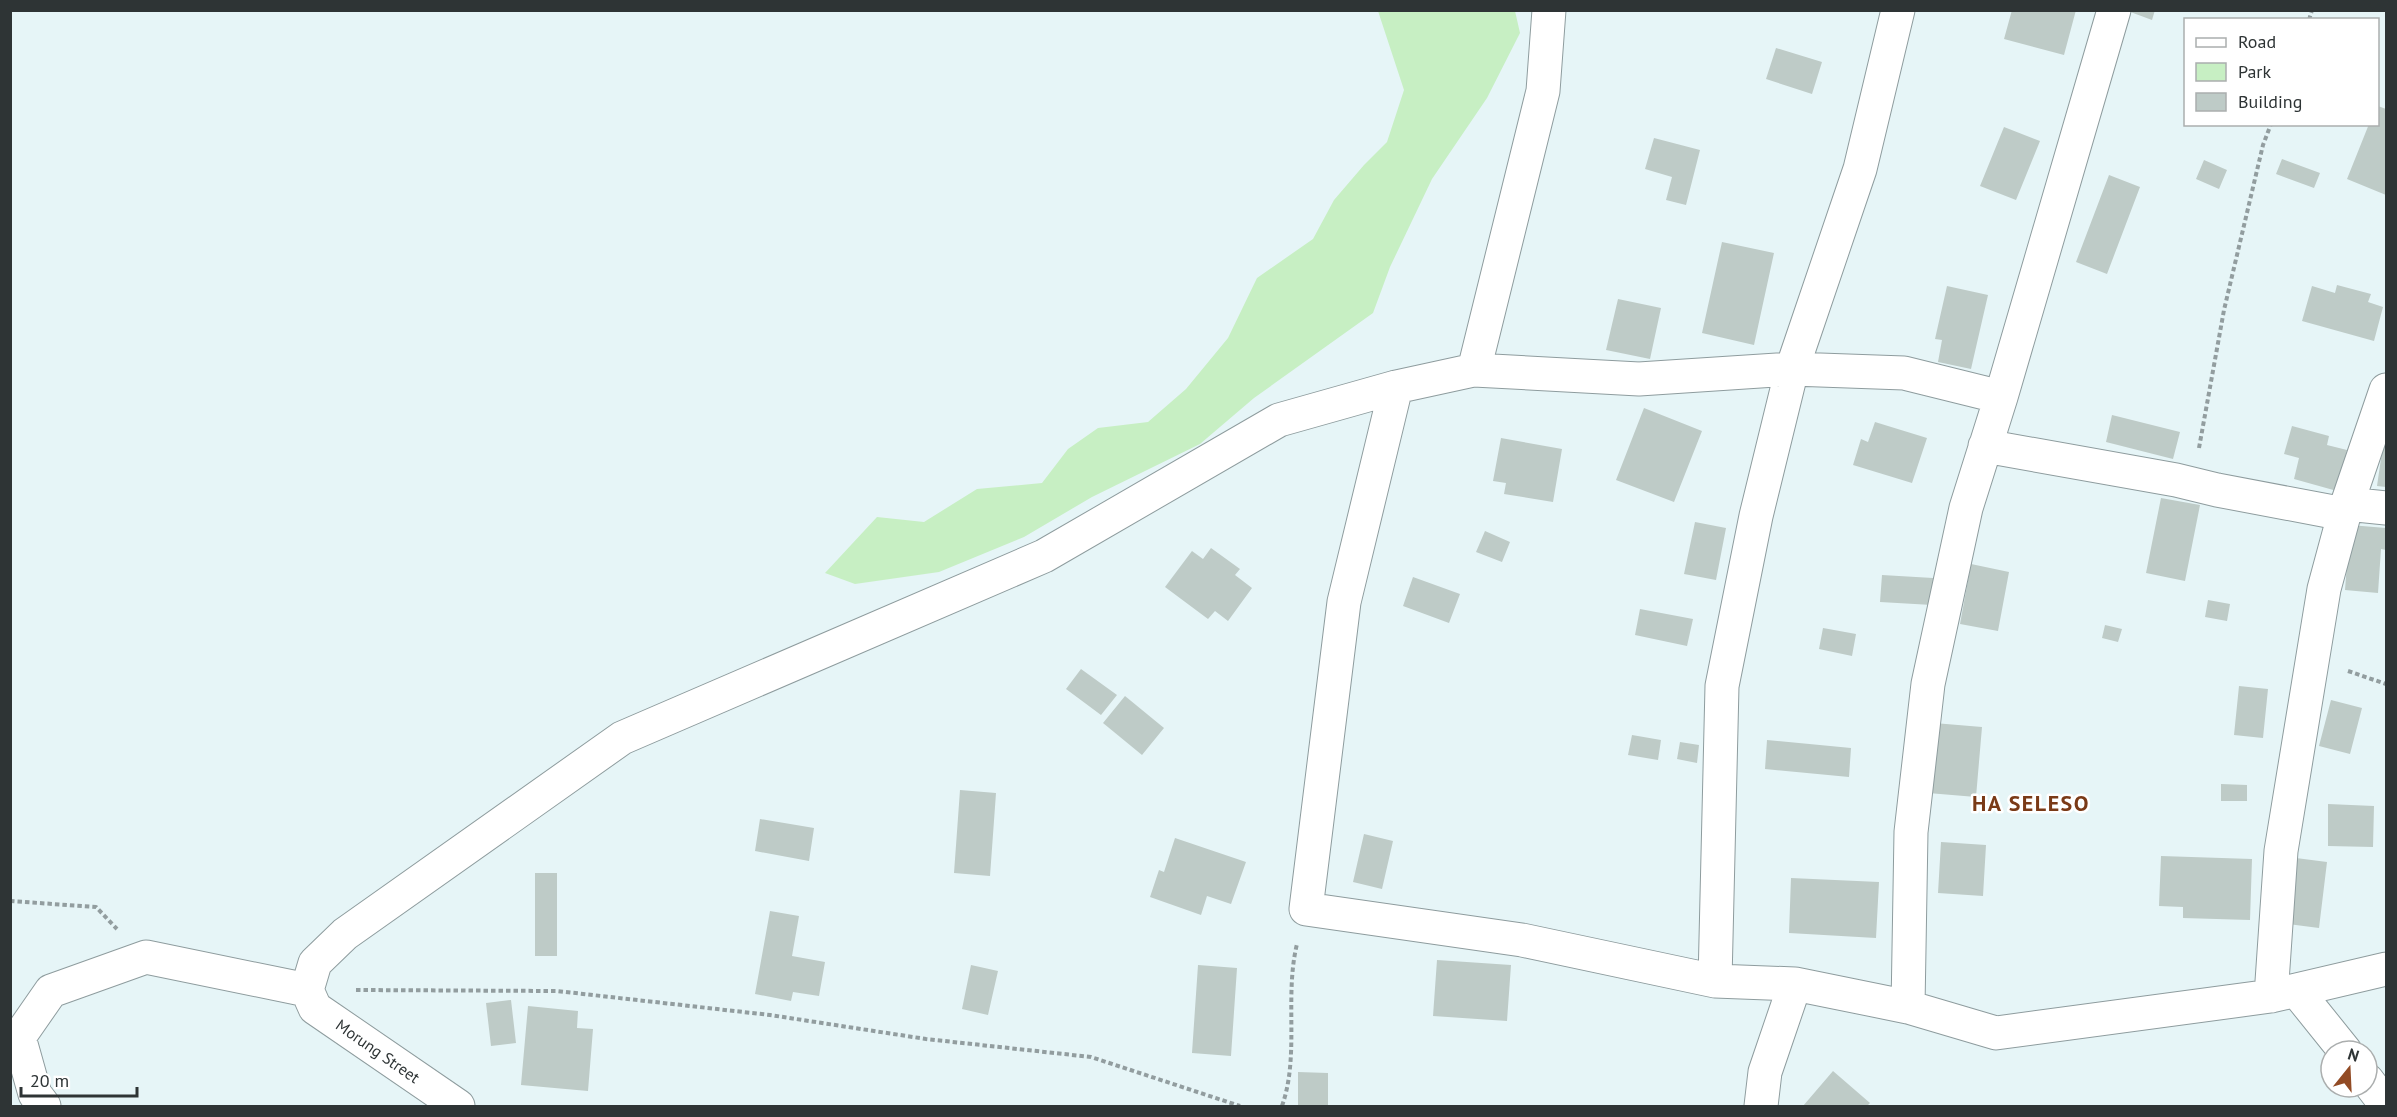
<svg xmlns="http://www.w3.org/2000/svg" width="2397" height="1117" font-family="'PT Sans',sans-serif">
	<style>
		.green { fill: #c7efc3 }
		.building { fill: #becbc7 }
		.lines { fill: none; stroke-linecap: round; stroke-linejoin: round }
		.street-casing { stroke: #8e9c9e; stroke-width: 35 }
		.path { stroke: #929d9f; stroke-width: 4; stroke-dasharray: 4.5 3; stroke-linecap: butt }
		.street { stroke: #fff; stroke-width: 33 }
		.labels { text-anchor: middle; stroke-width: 5; stroke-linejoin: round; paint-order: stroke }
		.street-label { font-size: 16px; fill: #2e3435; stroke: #fff }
		.district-label { font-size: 22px; font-weight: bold; letter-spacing: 1.5px; fill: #7a3a17; stroke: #fff }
	</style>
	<rect width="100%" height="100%" fill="#e6f5f7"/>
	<!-- green -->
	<path class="green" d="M 1378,11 L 1515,11 L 1520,33 L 1487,98 L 1432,179 L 1390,267 L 1373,313 L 1254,398 L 1200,444 L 1092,497 L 1024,537 L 939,572 L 855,584 L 825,573 L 877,517 L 924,522 L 977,489 L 1042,483 L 1068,449 L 1098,428 L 1148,422 L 1186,389 L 1228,338 L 1257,278 L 1313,239 L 1334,200 L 1364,165 L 1387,142 L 1404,90 Z"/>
	<!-- building -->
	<path class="building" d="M 2012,10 L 2076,10 L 2064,55 L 2004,39 Z
		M 2125,10 L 2155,10 L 2152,20 Z
		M 1776,48 L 1822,62 L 1812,94 L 1766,79 Z
		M 2378,106 L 2386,109 L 2386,195 L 2347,179 L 2369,124 L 2378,124 Z
		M 2004,127 L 2040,141 L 2016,200 L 1980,186 Z
		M 1654,138 L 1700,150 L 1686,205 L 1666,200 L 1672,177 L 1645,169 Z
		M 2282,159 L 2320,173 L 2314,188 L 2276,174 Z
		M 2204,160 L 2227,170 L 2219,189 L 2196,179 Z
		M 2109,175 L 2140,187 L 2107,274 L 2076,262 Z
		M 1722,242 L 1774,253 L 1754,345 L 1702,333 Z
		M 2337,285 L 2371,294 L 2368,302 L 2383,307 L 2374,341 L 2302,321 L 2312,286 L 2335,293 Z
		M 1947,286 L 1988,295 L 1971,369 L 1938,362 L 1942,340 L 1935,339 Z
		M 1618,299 L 1661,308 L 1650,359 L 1606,350 Z
		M 1644,408 L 1702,431 L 1674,502 L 1616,480 Z
		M 2112,415 L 2180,432 L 2173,459 L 2106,442 Z
		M 1875,422 L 1927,438 L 1912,483 L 1853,465 L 1861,439 L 1868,442 Z
		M 2292,426 L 2329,436 L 2327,445 L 2347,450 L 2337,491 L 2294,479 L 2299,458 L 2284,454 Z
		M 1501,438 L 1562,449 L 1553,502 L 1504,494 L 1506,483 L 1493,481 Z
		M 2384,438 L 2386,439 L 2386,487 L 2377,486 Z
		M 2161,498 L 2200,505 L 2185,581 L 2146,573 Z
		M 1695,522 L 1726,528 L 1716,580 L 1684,574 Z
		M 2350,525 L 2386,528 L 2386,550 L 2381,549 L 2378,593 L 2345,590 Z
		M 1485,531 L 1510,542 L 1502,562 L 1476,552 Z
		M 1211,548 L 1240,569 L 1235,575 L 1252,588 L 1228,621 L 1215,611 L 1208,619 L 1165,587 L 1192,551 L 1203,559 Z
		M 1971,564 L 2009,572 L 1998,631 L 1960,624 Z
		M 1882,575 L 1933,578 L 1932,605 L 1880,602 Z
		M 1413,577 L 1460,594 L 1449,623 L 1403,606 Z
		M 2208,600 L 2230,604 L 2227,621 L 2205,617 Z
		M 1640,609 L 1693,619 L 1687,646 L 1635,635 Z
		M 2105,625 L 2122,629 L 2118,642 L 2102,638 Z
		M 1823,628 L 1856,634 L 1852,656 L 1819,649 Z
		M 1081,669 L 1117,695 L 1101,715 L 1066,689 Z
		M 2239,686 L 2268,689 L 2263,738 L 2234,735 Z
		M 1125,696 L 1164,728 L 1142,755 L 1103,723 Z
		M 2331,700 L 2362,708 L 2350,754 L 2319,746 Z
		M 1934,723 L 1982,727 L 1976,797 L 1928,793 Z
		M 1632,735 L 1661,740 L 1658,760 L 1628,755 Z
		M 1767,740 L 1851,748 L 1849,777 L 1765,769 Z
		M 1680,742 L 1699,745 L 1697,763 L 1677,759 Z
		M 2221,784 L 2247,785 L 2247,801 L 2221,801 Z
		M 960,790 L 996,793 L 990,876 L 954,873 Z
		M 2328,804 L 2374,806 L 2373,847 L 2328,846 Z
		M 760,819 L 814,828 L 809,861 L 755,851 Z
		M 1364,834 L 1393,841 L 1382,889 L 1353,882 Z
		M 1175,838 L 1246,862 L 1231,904 L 1207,896 L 1201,915 L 1150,897 L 1159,870 L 1164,872 Z
		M 1941,842 L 1986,845 L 1983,896 L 1938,893 Z
		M 2161,856 L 2252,859 L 2250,920 L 2183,918 L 2183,907 L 2159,906 Z
		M 2296,858 L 2327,862 L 2319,928 L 2288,924 Z
		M 535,873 L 557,873 L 557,956 L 535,956 Z
		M 1791,878 L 1879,882 L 1876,938 L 1789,933 Z
		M 770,911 L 799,916 L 792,956 L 825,962 L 819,996 L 793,992 L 791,1001 L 755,994 Z
		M 1437,960 L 1511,965 L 1507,1021 L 1433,1016 Z
		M 971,965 L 998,971 L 988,1015 L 962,1009 Z
		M 1198,965 L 1237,968 L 1231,1056 L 1192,1053 Z
		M 511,1000 L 516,1043 L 491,1046 L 486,1003 Z
		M 528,1006 L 578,1011 L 577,1028 L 593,1029 L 588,1091 L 521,1085 Z
		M 1833,1071 L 1870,1103 L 1867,1106 L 1803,1106 Z
		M 1298,1072 L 1328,1073 L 1328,1106 L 1298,1106 Z"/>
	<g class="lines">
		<!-- street casing -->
		<g class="street-casing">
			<path id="street" d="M 1474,370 L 1543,91 L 1549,10
				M 1396,387 L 1344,602 L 1306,909 L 1522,940 L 1715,981 L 1795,984 L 1908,1007 L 1996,1033 L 2271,996 L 2386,969
				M 1985,446 L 2176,480 L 2217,490 L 2344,514
				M 2347,504 L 2386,508
				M 1715,981 L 1722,686 L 1756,516 L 1792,369 L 1860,169 L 1898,10
				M 307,990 L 315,963 L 345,934 L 622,738 L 1044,556 L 1279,420 L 1396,387 L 1474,370 L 1639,379 L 1792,369 L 1904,373 L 2001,397
				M 307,990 L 315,1008 L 458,1106
				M 2296,990 L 2345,1051
				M 2271,996 L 2281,851 L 2324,589 L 2347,504 L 2386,390
				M 1908,1007 L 1911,832 L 1928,684 L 1966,508 L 2001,397 L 2114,10
				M 2367,1080 L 2386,1105
				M 44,1106 L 35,1094 L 19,1037 L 51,991 L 146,957 L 307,990
				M 1761,1106 L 1765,1072 L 1795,984"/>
		</g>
		<!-- path -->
		<path class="path" d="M 2309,20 L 2312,10
			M 2199,448 L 2224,310 L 2263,145 L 2271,124
			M 2348,671 L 2386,684
			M 10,901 L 96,907 L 117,929
			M 356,990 L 557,991 L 770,1015 L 926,1039 L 1091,1057 L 1240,1106
			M 1282,1106 C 1300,1055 1284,997 1297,944"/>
		<!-- street -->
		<use href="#street" class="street"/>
	</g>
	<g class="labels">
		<!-- street labels -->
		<g class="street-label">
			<text transform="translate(378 1051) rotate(35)" y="6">Morung Street</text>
		</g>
		<!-- district labels -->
		<g class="district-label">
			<text x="2031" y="811">HA SELESO</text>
		</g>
	</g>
	<!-- border -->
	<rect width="2397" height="1117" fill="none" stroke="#2e3435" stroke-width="24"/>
	<!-- legend -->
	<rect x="2184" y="18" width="195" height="108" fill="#ffffff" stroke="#abaeae" stroke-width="1.5"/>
	<rect x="2196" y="38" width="30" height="9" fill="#ffffff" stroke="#abaeae" stroke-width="1.5"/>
	<text x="2238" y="48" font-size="18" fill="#2e3435">Road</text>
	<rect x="2196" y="63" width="30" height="18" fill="#c7efc3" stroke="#abaeae" stroke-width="1.5"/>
	<text x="2238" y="78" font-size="18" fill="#2e3435">Park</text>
	<rect x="2196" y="93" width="30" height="18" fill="#becbc7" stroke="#abaeae" stroke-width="1.5"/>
	<text x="2238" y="108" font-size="18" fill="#2e3435">Building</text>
	<!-- north arrow -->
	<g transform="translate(2349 1069) rotate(18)"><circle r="28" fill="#ffffff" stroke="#abaeae" stroke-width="1.5"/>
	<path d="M0-4.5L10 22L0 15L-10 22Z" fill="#924b25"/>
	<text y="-9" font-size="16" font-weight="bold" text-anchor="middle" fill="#2e3435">N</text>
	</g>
	<!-- scale -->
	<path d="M21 1087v9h116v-9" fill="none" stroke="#2e3435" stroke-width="3"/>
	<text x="30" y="1087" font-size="18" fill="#2e3435" stroke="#ffffff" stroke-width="4.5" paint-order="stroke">20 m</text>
</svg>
